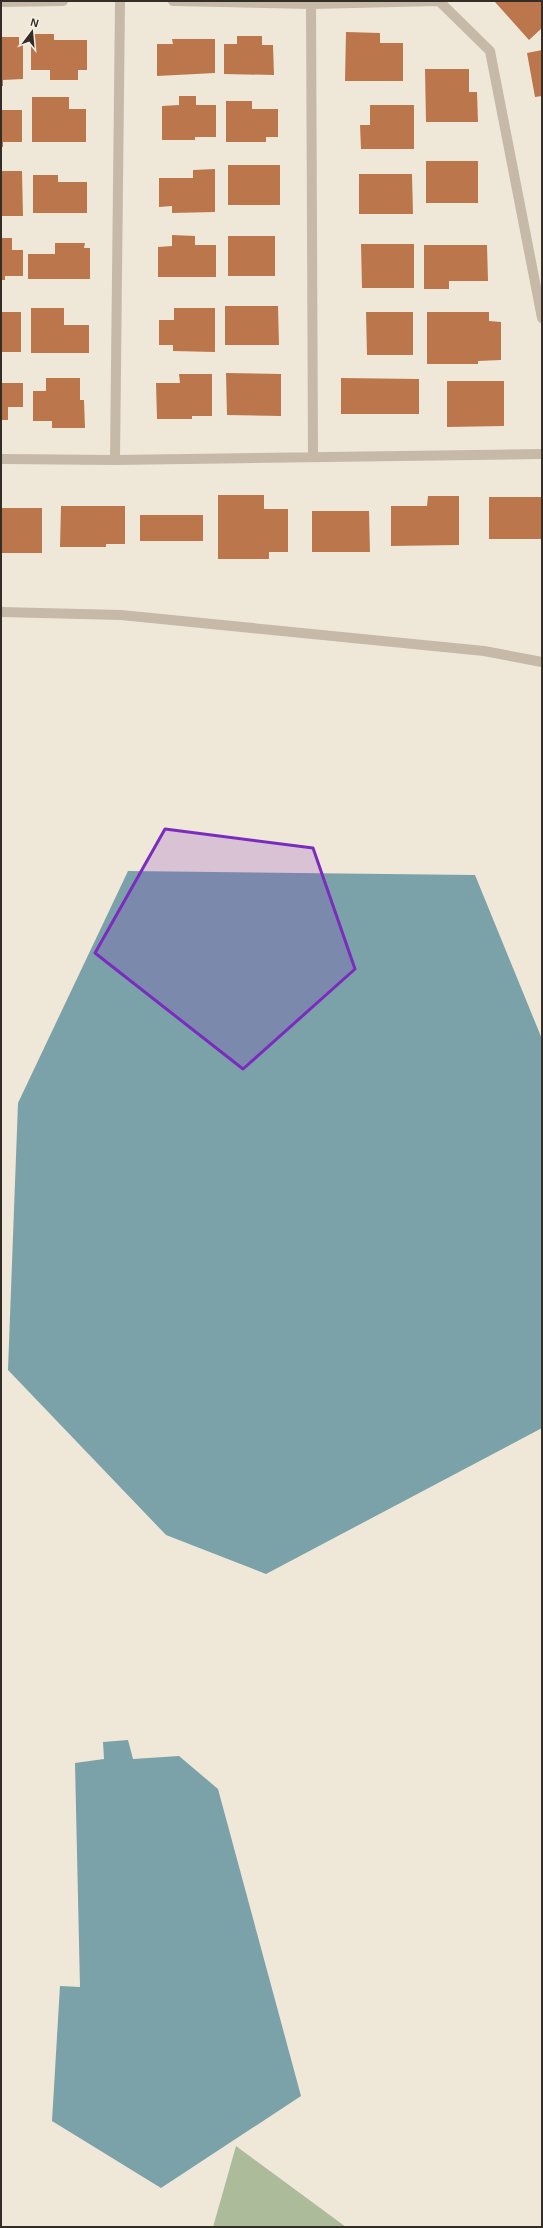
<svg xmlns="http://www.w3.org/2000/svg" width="543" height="2228" font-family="Arial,sans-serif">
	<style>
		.green { fill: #acbc9b }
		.water { fill: #7ba1a9 }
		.building { fill: #bc764b }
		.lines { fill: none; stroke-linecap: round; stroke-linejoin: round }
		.minor { stroke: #c6b9a7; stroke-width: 10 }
		.marked { fill: #7b2cbf; fill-opacity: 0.2; stroke: #7b2cbf; stroke-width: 3; stroke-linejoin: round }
	</style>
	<rect width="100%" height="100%" fill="#efe8d9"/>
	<!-- green -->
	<path class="green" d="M 236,2146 L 346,2227 L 213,2227 Z"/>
	<!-- water -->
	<path class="water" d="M 128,871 L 475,875 L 542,1039 L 542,1428 L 266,1574 L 166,1535 L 8,1370 L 18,1103 Z
		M 128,1740 L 133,1759 L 179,1756 L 218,1789 L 301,2096 L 161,2188 L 52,2121 L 60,1986 L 80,1987 L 75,1763 L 104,1759 L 103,1742 Z"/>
	<!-- building -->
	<path class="building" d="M 496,1 L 542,1 L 542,28 L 529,40 L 495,2 Z
		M 346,32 L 380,33 L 380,43 L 403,43 L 403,81 L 345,81 Z
		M 31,34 L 54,34 L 54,40 L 87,40 L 87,70 L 78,70 L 78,80 L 50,80 L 50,70 L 31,70 Z
		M 237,36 L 262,36 L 262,45 L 273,45 L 274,75 L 224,74 L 224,44 L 237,44 Z
		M 1,37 L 19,37 L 19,44 L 23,45 L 23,79 L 3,80 L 3,86 L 1,86 Z
		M 172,39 L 215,39 L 215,73 L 157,76 L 157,44 L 173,44 Z
		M 542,50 L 542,96 L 535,97 L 527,53 Z
		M 425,69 L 469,69 L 469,92 L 477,92 L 478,122 L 426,122 Z
		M 179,96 L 196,96 L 196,105 L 216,105 L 216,137 L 195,137 L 195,140 L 162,140 L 162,106 L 179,105 Z
		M 32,97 L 69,97 L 69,109 L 86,109 L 86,142 L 32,142 Z
		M 226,101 L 252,101 L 252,109 L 278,109 L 278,137 L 266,137 L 266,142 L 226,142 Z
		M 370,105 L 414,105 L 414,149 L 361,149 L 360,125 L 370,125 Z
		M 1,110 L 22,110 L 22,142 L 3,142 L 3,147 L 1,147 Z
		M 426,161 L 478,161 L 478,203 L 426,203 Z
		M 228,165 L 280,165 L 280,205 L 228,205 Z
		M 215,169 L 215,212 L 172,213 L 172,206 L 159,207 L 159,178 L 193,178 L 193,170 Z
		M 1,171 L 22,171 L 23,216 L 1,216 Z
		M 359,174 L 412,174 L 413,214 L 359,214 Z
		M 33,175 L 58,175 L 58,182 L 87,182 L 87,213 L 33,213 Z
		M 172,235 L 195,236 L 195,245 L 216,245 L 216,277 L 158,277 L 158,247 L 172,246 Z
		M 228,236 L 275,236 L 275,276 L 228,276 Z
		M 1,238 L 12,238 L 12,250 L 23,250 L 23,276 L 5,276 L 5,280 L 1,280 Z
		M 55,243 L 85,243 L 84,248 L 90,248 L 90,279 L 28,279 L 28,254 L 55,254 Z
		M 361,244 L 414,244 L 414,288 L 362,288 Z
		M 424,245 L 487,245 L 488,281 L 449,281 L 449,289 L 424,289 Z
		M 225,306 L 278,306 L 279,345 L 225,345 Z
		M 31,308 L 64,308 L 64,325 L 89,325 L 89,353 L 31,353 Z
		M 174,308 L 215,308 L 215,352 L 173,351 L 173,345 L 159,345 L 159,320 L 174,320 Z
		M 1,312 L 21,312 L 21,352 L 1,352 Z
		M 366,312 L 413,312 L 413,355 L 367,355 Z
		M 427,312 L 489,312 L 489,321 L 501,322 L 501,360 L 478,361 L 478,364 L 427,364 Z
		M 226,373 L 281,374 L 281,416 L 227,415 Z
		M 179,374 L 212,374 L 212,416 L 192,416 L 192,419 L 157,419 L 156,383 L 180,383 Z
		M 46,378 L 80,378 L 80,400 L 84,400 L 85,428 L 52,428 L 52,421 L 33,421 L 33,391 L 46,391 Z
		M 341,378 L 419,379 L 419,414 L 341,414 Z
		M 447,381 L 504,381 L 504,426 L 447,427 Z
		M 1,383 L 23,383 L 23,407 L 8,407 L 8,420 L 1,420 Z
		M 218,495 L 264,495 L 264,509 L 288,509 L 288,552 L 269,552 L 269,559 L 218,559 Z
		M 428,496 L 459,496 L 459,545 L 391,546 L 391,506 L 427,506 Z
		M 489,497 L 542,497 L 542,539 L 489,539 Z
		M 61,506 L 125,506 L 125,544 L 106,544 L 106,547 L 60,547 Z
		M 1,508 L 42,508 L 42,553 L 1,553 Z
		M 312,511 L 369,511 L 370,552 L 312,552 Z
		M 140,515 L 203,515 L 203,541 L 140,541 Z"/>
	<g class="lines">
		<!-- minor -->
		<path class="minor" d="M 173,1 L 311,4 L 439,1
			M 439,1 L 490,51 L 542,318
			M 1,2 L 63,1
			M 311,4 L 313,457
			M 1,459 L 115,460 L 542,454
			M 115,460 L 120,1
			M 1,612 L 121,615 L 484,651 L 542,662"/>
	</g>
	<!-- marked area -->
	<path class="marked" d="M 165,829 L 313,848 L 355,969 L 243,1069 L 95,953 Z"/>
	<!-- border -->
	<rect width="543" height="2228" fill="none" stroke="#332c27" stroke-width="4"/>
	<!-- north arrow -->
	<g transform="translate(32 32) rotate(16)" stroke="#f7f1e5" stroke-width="3" paint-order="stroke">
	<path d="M0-3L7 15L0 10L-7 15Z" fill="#332c27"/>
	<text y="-6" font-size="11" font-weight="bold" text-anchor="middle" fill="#332c27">N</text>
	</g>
</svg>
